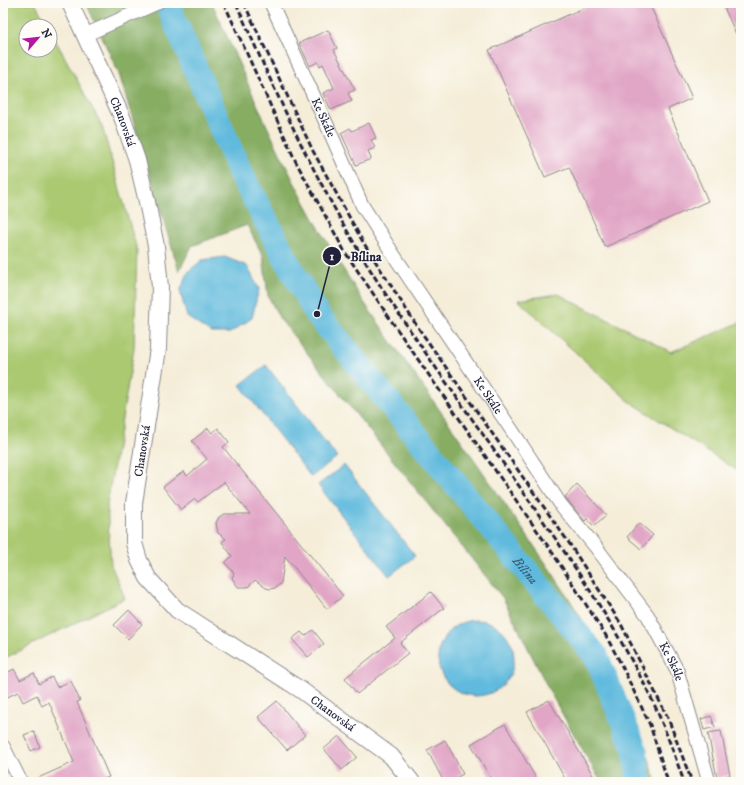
<svg xmlns="http://www.w3.org/2000/svg" width="744" height="785" font-family="'IM FELL DW Pica',serif">
	<style>
		.green { fill: #aac971; stroke: #667656 }
		.forest { fill: #87ad63; stroke: #54684f }
		.water { fill: #5fbadd; stroke: #406e8c }
		.lines { fill: none; stroke-linecap: round; stroke-linejoin: round }
		.river { stroke: #5fbadd; stroke-width: 25 }
		.building { fill: #e1a5c6 }
		.minor-casing { stroke: #8c888a; stroke-width: 15 }
		.tertiary-casing { stroke: #8c888a; stroke-width: 18 }
		.minor { stroke: #fff; stroke-width: 13 }
		.tertiary { stroke: #fff; stroke-width: 16 }
		.rail { stroke: #22223b; stroke-width: 3; stroke-dasharray: 6 3; stroke-linecap: butt }
		.labels { text-anchor: middle; stroke-width: 3; stroke-linejoin: round; paint-order: stroke }
		.street-label { font-size: 12px; fill: #22223b; stroke: #fdfcf7 }
		.water-label { font-size: 13px; font-style: italic; fill: #3a5f7c; stroke: #fdfcf7 }
		.leader { fill: none; stroke: #22223b; stroke-width: 1.5 }
		.callout-dot { fill: #22223b; stroke: #fdfcf7; stroke-width: 1.5 }
		.mark-label { font-size: 12px; text-anchor: middle; font-weight: bold; fill: #fff }
		.callout-label { font-size: 13px; text-anchor: middle; font-weight: bold; fill: #22223b; stroke: #fdfcf7; stroke-width: 3; stroke-linejoin: round; paint-order: stroke }
	</style>
	<rect width="100%" height="100%" fill="#fdfcf7"/>
	<filter id="ink" filterUnits="userSpaceOnUse"><feTurbulence type="fractalNoise" baseFrequency=".025" numOctaves="2"/><feDisplacementMap in="SourceGraphic" scale="8" xChannelSelector="R" yChannelSelector="G"/><feConvolveMatrix kernelMatrix="1 2 1 2 8 2 1 2 1" color-interpolation-filters="sRGB"/></filter>
	<filter id="wash" filterUnits="userSpaceOnUse"><feTurbulence type="fractalNoise" baseFrequency=".012" numOctaves="4" result="noise"/><feDisplacementMap in="SourceGraphic" scale="16" xChannelSelector="R" yChannelSelector="G"/><feGaussianBlur stdDeviation="0.9" result="paint"/><feColorMatrix in="noise" values="0 0 0 0 0 0 0 0 0 0 0 0 0 0 0 0 0 1.4 0 .05"/><feComposite in="paint" operator="in"/></filter>
	<g filter="url(#wash)">
		<rect width="100%" height="100%" fill="#f5edd8"/>
		<!-- green -->
		<path class="green" d="M 3,3 L 35,3 L 48,26 L 26,26 L 26,50 L 50,50 L 50,30 L 102,126 L 137,250 L 134,349 L 107,505 L 111,565 L 125,598 L 3,659 Z
			M 558,294 L 671,352 L 741,322 L 741,473 L 629,401 L 518,300 Z"/>
		<!-- forest -->
		<path class="forest" d="M 86,3 L 212,3 C 236,56 259,111 285,164 C 308,211 335,256 363,301 C 411,370 460,438 507,507 C 567,593 628,680 656,782 L 601,782 L 551,694 L 503,598 L 280,319 L 268,296 L 263,256 L 247,225 L 192,246 L 179,271 L 119,74 Z"/>
		<!-- water -->
		<path class="water" d="M 225,257 L 247,266 L 259,289 L 252,318 L 230,333 L 211,333 L 187,317 L 180,291 L 189,271 L 202,260 Z
			M 266,365 L 337,457 L 311,477 L 240,385 Z
			M 344,465 L 415,556 L 389,576 L 318,485 Z
			M438 658a38 38 0 1 1 76 0a38 38 0 1 1-76 0Z"/>
		<g class="lines">
			<!-- river -->
			<path class="river" id="s1" d="M 167,3 L 240,172 L 292,270 L 317,314 L 596,656 L 635,750 L 639,782"/>
		</g>
		<g id="blocks">
			<!-- building -->
			<path class="building" d="M 595,3 L 649,3 L 692,98 L 668,109 L 708,201 L 605,247 L 569,167 L 545,177 L 489,50 Z
				M 722,3 L 738,3 L 741,10 L 741,45 Z
				M 328,30 L 337,48 L 334,50 L 355,90 L 348,93 L 352,101 L 331,110 L 323,93 L 334,88 L 323,64 L 320,66 L 318,62 L 310,66 L 299,43 Z
				M 369,123 L 376,138 L 371,140 L 375,148 L 368,151 L 371,159 L 356,165 L 341,133 L 350,128 L 352,131 Z
				M 208,428 L 212,433 L 218,428 L 229,442 L 223,447 L 343,596 L 327,609 L 285,556 L 281,583 L 275,588 L 270,589 L 266,588 L 255,580 L 248,587 L 238,587 L 232,578 L 234,573 L 225,563 L 232,556 L 222,542 L 226,539 L 218,533 L 216,523 L 219,517 L 224,514 L 250,514 L 224,482 L 198,502 L 195,499 L 181,510 L 163,487 L 184,471 L 187,476 L 207,459 L 192,441 Z
				M 577,484 L 606,515 L 594,526 L 587,519 L 585,521 L 565,497 Z
				M 639,523 L 653,535 L 641,549 L 627,537 Z
				M 431,592 L 444,608 L 400,643 L 408,653 L 357,694 L 345,678 L 395,638 L 386,627 Z
				M 129,610 L 142,624 L 128,639 L 114,625 Z
				M 313,630 L 324,644 L 308,657 L 292,639 L 301,632 L 305,636 Z
				M 14,669 L 20,680 L 34,673 L 39,684 L 52,677 L 57,687 L 71,681 L 80,701 L 77,702 L 109,777 L 96,782 L 29,782 L 74,762 L 49,702 L 42,706 L 37,695 L 23,702 L 18,692 L 3,699 L 3,675 Z
				M 549,700 L 597,782 L 567,782 L 527,712 Z
				M 277,701 L 305,735 L 287,750 L 258,717 Z
				M 711,716 L 715,727 L 704,730 L 701,719 Z
				M 505,724 L 538,782 L 493,782 L 471,744 Z
				M 34,731 L 40,747 L 31,751 L 24,735 Z
				M 721,731 L 730,775 L 717,778 L 708,733 Z
				M 339,736 L 357,757 L 342,770 L 324,749 Z
				M 445,740 L 463,774 L 448,782 L 444,782 L 427,750 Z"/>
		</g>
	</g>
	<g filter="url(#ink)">
		<use href="#blocks" fill-opacity="0" stroke="#8c888a" stroke-width="1"/>
		<g class="lines">
			<!-- minor casing -->
			<g class="minor-casing">
				<g id="minor">
					<path id="s2" d="M 271,3 L 327,125 L 362,205 L 395,257 L 515,435 L 561,505 L 595,546 L 648,616 L 677,670 L 709,782"/>
					<path d="M 85,35 L 157,3"/>
					<path d="M 3,746 L 21,782"/>
				</g>
			</g>
			<!-- tertiary casing -->
			<g class="tertiary-casing">
				<g id="tertiary">
					<path id="s3" d="M 70,3 L 122,117 L 137,160 L 147,202 L 156,246 L 160,287 L 158,349 L 134,503 L 134,543 L 139,560 L 148,578 L 177,610 L 301,690 L 391,756 L 412,782"/>
				</g>
			</g>
			<!-- minor -->
			<use href="#minor" class="minor"/>
			<!-- tertiary -->
			<use href="#tertiary" class="tertiary"/>
			<!-- rail -->
			<path class="rail" d="M 224,3 L 296,162 L 345,252 L 401,335 L 552,552 L 605,634 L 620,662 L 650,725 L 668,782
				M 236,3 C 280,103 325,201 385,293 C 434,367 487,439 537,512 C 569,558 601,605 628,654 C 640,676 653,699 662,723 C 670,742 677,762 684,782
				M 244,3 L 313,151 L 363,242 L 417,326 L 569,543 L 621,624 L 668,718 L 692,782"/>
		</g>
	</g>
	<g class="labels">
		<!-- street labels -->
		<g class="street-label">
			<text dy="4" stroke="none"><textPath href="#s2" startOffset="126">Ke Skále</textPath></text>
			<text dy="4" stroke="none"><textPath href="#s3" startOffset="130">Chanovská</textPath></text>
			<text dy="4" stroke="none"><textPath href="#s2" startOffset="450">Ke Skále</textPath></text>
			<text transform="translate(142 451) rotate(-81)" y="4">Chanovská</text>
			<text dy="4" stroke="none"><textPath href="#s2" startOffset="774">Ke Skále</textPath></text>
			<text dy="4" stroke="none"><textPath href="#s3" startOffset="826">Chanovská</textPath></text>
		</g>
		<!-- water labels -->
		<g class="water-label">
			<text dy="5" stroke="none"><textPath href="#s1" startOffset="676">Bílina</textPath></text>
		</g>
	</g>
	<!-- callouts -->
	<path class="leader" d="M317 314L332 256"/>
	<g class="callout-dot">
		<circle cx="317" cy="314" r="4"/>
		<circle cx="332" cy="256" r="10"/>
	</g>
	<g class="mark-label">
		<text x="332" y="260">1</text>
	</g>
	<g class="callout-label">
		<text x="366" y="261">Bílina</text>
	</g>
	<!-- margin -->
	<rect width="744" height="785" fill="none" stroke="#fdfcf7" stroke-width="16"/>
	<!-- north arrow -->
	<g transform="translate(38 38) rotate(62)"><circle r="19" fill="#fdfcf7" stroke="#a5a5ac"/>
	<path d="M0-3L7 15L0 10L-7 15Z" fill="#b5179e"/>
	<text y="-6" font-size="11" font-weight="bold" text-anchor="middle" fill="#22223b">N</text>
	</g>
</svg>
